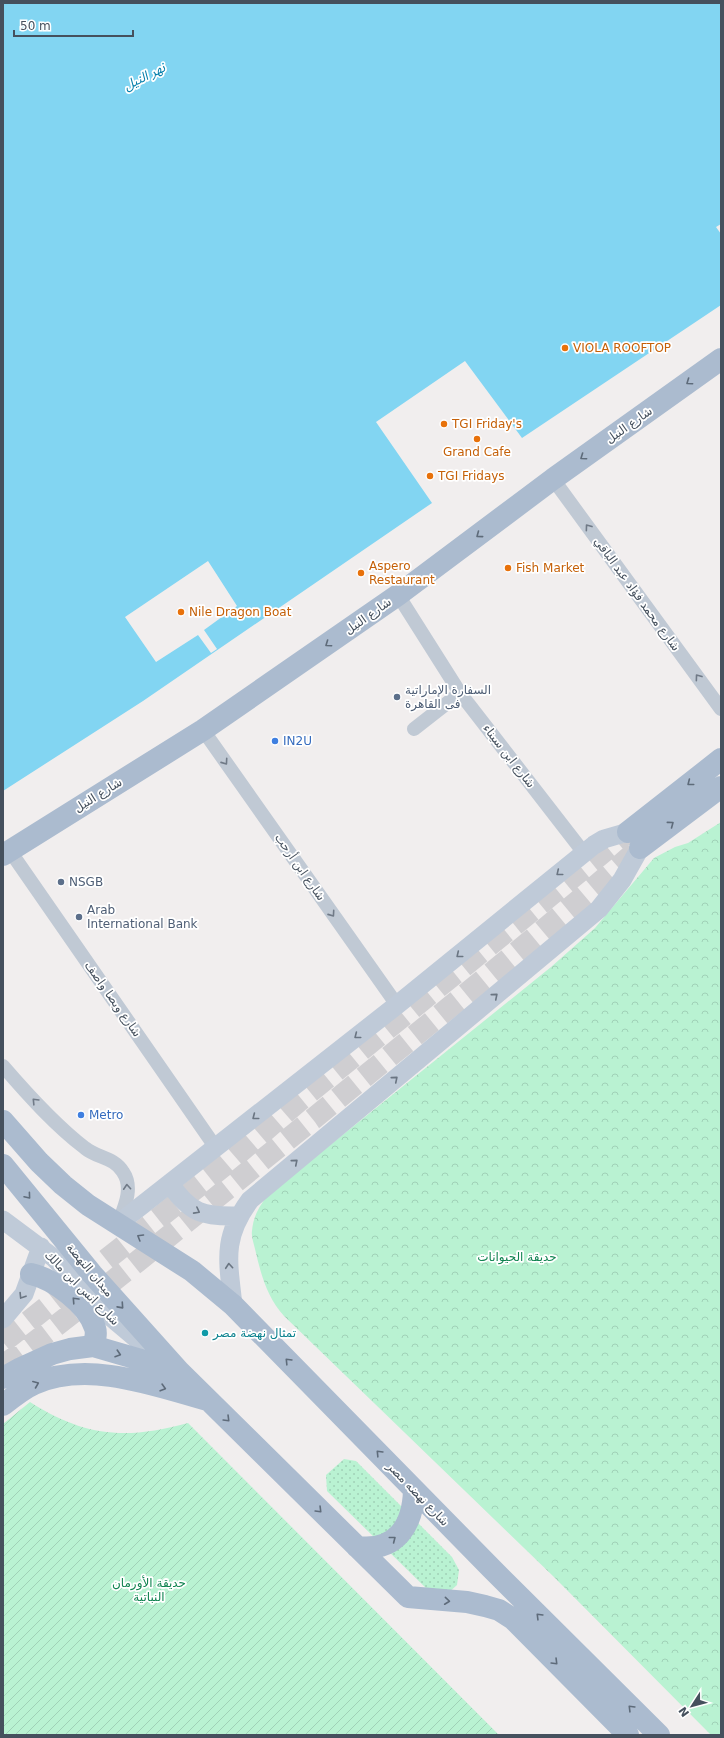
<svg xmlns="http://www.w3.org/2000/svg" width="724" height="1738" font-family="'DejaVu Sans','Noto Sans Arabic',sans-serif">
	<style>
		.grass { fill: url(#grass-dots) }
		.forest { fill: url(#forest-crowns) }
		.garden { fill: url(#garden-furrows) }
		.water { fill: #82d5f2 }
		.pier { fill: #f1eeee }
		.lines { fill: none; stroke-linecap: round; stroke-linejoin: round }
		.primary-tunnel { stroke: #cfced1; stroke-width: 22; stroke-dasharray: 22 11; stroke-linecap: butt }
		.street { stroke: #c0c9d4; stroke-width: 14 }
		.secondary { stroke: #bfcad8; stroke-width: 19 }
		.primary { stroke: #abbbcf; stroke-width: 22 }
		.oneway { stroke: #5e6b7a }
		.oneway2 { stroke: #707a87 }
		.oneway3 { stroke: #6a7582 }
		.food-dot { fill: #e8710a; stroke: #fff; stroke-width: 1.5 }
		.service-dot { fill: #5c6f8a; stroke: #fff; stroke-width: 1.5 }
		.shop-dot { fill: #3f7fe0; stroke: #fff; stroke-width: 1.5 }
		.culture-dot { fill: #0f9aa8; stroke: #fff; stroke-width: 1.5 }
		.labels { text-anchor: middle; stroke-width: 3.5; stroke-linejoin: round; paint-order: stroke }
		.food-label { font-size: 12px; fill: #c56008; stroke: #fff; text-anchor: start }
		.street-label { font-size: 12px; fill: #45505d; stroke: #fff }
		.service-label { font-size: 12px; fill: #4e5e75; stroke: #fff; text-anchor: start }
		.shop-label { font-size: 12px; fill: #366cbe; stroke: #fff; text-anchor: start }
		.park-label { font-size: 12px; fill: #108350; stroke: #fff }
		.culture-label { font-size: 12px; fill: #0d838f; stroke: #fff; text-anchor: start }
		.water-label { font-size: 13px; font-style: italic; fill: #037eaa; stroke: #fff }
	</style>
	<defs>
		<pattern id="grass-dots" width="8" height="8" patternUnits="userSpaceOnUse"><rect width="8" height="8" fill="#b9f2d2"/><path d="M2 2h.1M6 6h.1" fill="none" stroke="#a0d1b7" stroke-width="1.8" stroke-linecap="round"/></pattern>
		<pattern id="forest-crowns" width="20" height="18" patternUnits="userSpaceOnUse"><rect width="20" height="18" fill="#b9f2d2"/><path d="M2 6a3 3 0 1 1 6 0M12 15a3 3 0 1 1 6 0" fill="none" stroke="#a0d1b7"/></pattern>
		<pattern id="garden-furrows" width="10" height="10" patternUnits="userSpaceOnUse"><rect width="10" height="10" fill="#b9f2d2"/><path d="M-1 1l2-2M0 10L10 0M9 11l2-2" fill="none" stroke="#a0d1b7"/></pattern>
	</defs>
	<rect width="100%" height="100%" fill="#f1eeee"/>
	<!-- grass -->
	<path class="grass" d="M 344,1459 L 356,1461 L 452,1557 L 459,1570 L 457,1585 L 446,1595 L 431,1593 L 327,1491 L 326,1475 Z"/>
	<!-- forest -->
	<path class="forest" d="M 721,822 L 721,1735 L 711,1735 L 554,1577 L 284,1316 C 267,1297 261,1275 255,1249 C 254,1244 251,1237 252,1231 C 253,1217 259,1206 268,1195 L 551,967 L 595,928 L 654,858 L 675,847 L 688,843 Z"/>
	<!-- garden -->
	<path class="garden" d="M 30,1402 C 85,1437 126,1440 188,1423 L 499,1735 L 3,1735 L 3,1424 Z"/>
	<!-- water -->
	<path class="water" d="M 3,3 L 721,3 L 721,224 L 716,227 L 721,234 L 721,305 L 522,438 L 465,361 L 376,422 L 432,503 L 143,701 L 3,791 Z"/>
	<!-- pier -->
	<path class="pier" d="M 208,561 L 237,606 L 204,630 L 217,649 L 211,653 L 198,635 L 156,662 L 125,617 Z"/>
	<g class="lines">
		<!-- primary-tunnel -->
		<path class="primary-tunnel" d="M 3,1342 L 225,1165 L 299,1101 L 628,832
			M 3,1366 C 109,1287 210,1202 313,1119 C 422,1029 533,941 640,848"/>
		<!-- street -->
		<path class="street" d="M 553,479 L 721,709
			M 398,595 L 460,693 L 584,853
			M 414,729 L 460,693
			M 203,730 L 397,1005
			M 10,851 L 216,1148
			M 3,1066 C 28,1095 55,1125 85,1148 C 97,1158 114,1157 123,1172 C 134,1188 124,1208 118,1224"/>
		<!-- secondary -->
		<path class="secondary" d="M 170,1184 C 190,1213 203,1217 238,1216
			M 3,1220 L 54,1258 L 112,1318 L 157,1356
			M 118,1224 L 397,1005 L 594,845 L 604,839 L 628,832
			M 233,1305 C 228,1260 222,1238 250,1200 L 599,909 L 622,880 L 640,848
			M 3,1319 L 24,1294 L 41,1247"/>
		<!-- primary -->
		<path class="primary" d="M 628,832 L 721,759
			M 640,848 L 721,787
			M 3,855 L 203,730 L 398,595 L 553,479 L 721,359
			M 3,1121 L 39,1162 L 63,1185 L 88,1205 L 192,1271 L 233,1305 L 492,1569 L 659,1735
			M 3,1165 L 92,1274 L 179,1371 L 408,1597 L 467,1602 L 485,1606 L 499,1610 L 513,1619 L 628,1735
			M 31,1274 C 54,1279 88,1305 95,1328 C 97,1334 95,1340 93,1346
			M 3,1378 L 19,1369 L 52,1354 L 70,1349 L 93,1346 L 179,1371
			M 3,1405 C 13,1397 23,1389 34,1384 C 87,1360 154,1385 207,1400
			M 357,1547 C 396,1552 413,1526 414,1490"/>
	</g>
	<!-- one-way arrows -->
	<defs><path id="oneway-chevron" d="M-2-3.5L2.5 0L-2 3.5" fill="none" stroke-width="1.6" stroke-linecap="round" stroke-linejoin="round"/></defs>
	<g class="oneway">
		<use href="#oneway-chevron" transform="translate(689 382) rotate(145)"/>
		<use href="#oneway-chevron" transform="translate(583 457) rotate(145)"/>
		<use href="#oneway-chevron" transform="translate(479 535) rotate(143)"/>
		<use href="#oneway-chevron" transform="translate(328 644) rotate(145)"/>
		<use href="#oneway-chevron" transform="translate(690 783) rotate(142)"/>
		<use href="#oneway-chevron" transform="translate(671 824) rotate(-37)"/>
		<use href="#oneway-chevron" transform="translate(28 1196) rotate(50)"/>
		<use href="#oneway-chevron" transform="translate(140 1237) rotate(-149)"/>
		<use href="#oneway-chevron" transform="translate(75 1300) rotate(-133)"/>
		<use href="#oneway-chevron" transform="translate(121 1306) rotate(48)"/>
		<use href="#oneway-chevron" transform="translate(118 1354) rotate(18)"/>
		<use href="#oneway-chevron" transform="translate(288 1361) rotate(-134)"/>
		<use href="#oneway-chevron" transform="translate(36 1384) rotate(-22)"/>
		<use href="#oneway-chevron" transform="translate(163 1388) rotate(16)"/>
		<use href="#oneway-chevron" transform="translate(227 1419) rotate(45)"/>
		<use href="#oneway-chevron" transform="translate(379 1453) rotate(-134)"/>
		<use href="#oneway-chevron" transform="translate(319 1510) rotate(45)"/>
		<use href="#oneway-chevron" transform="translate(393 1539) rotate(-38)"/>
		<use href="#oneway-chevron" transform="translate(447 1601) rotate(6)"/>
		<use href="#oneway-chevron" transform="translate(539 1616) rotate(-135)"/>
		<use href="#oneway-chevron" transform="translate(555 1662) rotate(45)"/>
		<use href="#oneway-chevron" transform="translate(631 1708) rotate(-135)"/>
	</g>
	<g class="oneway2">
		<use href="#oneway-chevron" transform="translate(588 527) rotate(-126)"/>
		<use href="#oneway-chevron" transform="translate(698 677) rotate(-126)"/>
		<use href="#oneway-chevron" transform="translate(225 762) rotate(55)"/>
		<use href="#oneway-chevron" transform="translate(332 914) rotate(55)"/>
		<use href="#oneway-chevron" transform="translate(35 1101) rotate(-134)"/>
		<use href="#oneway-chevron" transform="translate(127 1187) rotate(-94)"/>
	</g>
	<g class="oneway3">
		<use href="#oneway-chevron" transform="translate(559 873) rotate(141)"/>
		<use href="#oneway-chevron" transform="translate(459 955) rotate(141)"/>
		<use href="#oneway-chevron" transform="translate(495 996) rotate(-40)"/>
		<use href="#oneway-chevron" transform="translate(357 1036) rotate(142)"/>
		<use href="#oneway-chevron" transform="translate(395 1079) rotate(-40)"/>
		<use href="#oneway-chevron" transform="translate(255 1117) rotate(142)"/>
		<use href="#oneway-chevron" transform="translate(295 1162) rotate(-40)"/>
		<use href="#oneway-chevron" transform="translate(197 1211) rotate(28)"/>
		<use href="#oneway-chevron" transform="translate(229 1266) rotate(-95)"/>
		<use href="#oneway-chevron" transform="translate(22 1296) rotate(122)"/>
	</g>
	<!-- markers -->
	<g class="food-dot">
		<circle cx="565" cy="348" r="4"/>
		<circle cx="444" cy="424" r="4"/>
		<circle cx="477" cy="439" r="4"/>
		<circle cx="430" cy="476" r="4"/>
		<circle cx="508" cy="568" r="4"/>
		<circle cx="361" cy="573" r="4"/>
		<circle cx="181" cy="612" r="4"/>
	</g>
	<g class="service-dot">
		<circle cx="397" cy="697" r="4"/>
		<circle cx="61" cy="882" r="4"/>
		<circle cx="79" cy="917" r="4"/>
	</g>
	<g class="shop-dot">
		<circle cx="275" cy="741" r="4"/>
		<circle cx="81" cy="1115" r="4"/>
	</g>
	<circle class="culture-dot" cx="205" cy="1333" r="4"/>
	<g class="labels">
		<!-- food labels -->
		<g class="food-label">
			<text x="573" y="352">VIOLA ROOFTOP</text>
			<text x="452" y="428">TGI Friday's</text>
			<text x="477" y="456" text-anchor="middle">Grand Cafe</text>
			<text x="438" y="480">TGI Fridays</text>
			<text x="369" y="570">Aspero<tspan x="369" dy="14">Restaurant</tspan></text>
			<text x="516" y="572">Fish Market</text>
			<text x="189" y="616">Nile Dragon Boat</text>
		</g>
		<!-- street labels -->
		<g class="street-label">
			<text transform="translate(629 425) rotate(-35)" y="4">شارع النيل</text>
			<text transform="translate(637 594) rotate(54)" y="4">شارع محمد فؤاد عبد الباقي</text>
			<text transform="translate(368 616) rotate(-35)" y="4">شارع النيل</text>
			<text transform="translate(509 756) rotate(52)" y="4">شارع ابن سيناء</text>
			<text transform="translate(98 795) rotate(-32)" y="4">شارع النيل</text>
			<text transform="translate(300 867) rotate(55)" y="4">شارع ابن أرحب</text>
			<text transform="translate(113 999) rotate(55)" y="4">شارع ويصا واصف</text>
			<text transform="translate(90 1270) rotate(50)" y="4">ميدان النهضة</text>
			<text transform="translate(82 1288) rotate(45)" y="4">شارع انس ابن مالك</text>
			<text transform="translate(418 1494) rotate(46)" y="4">شارع نهضه مصر</text>
		</g>
		<!-- service labels -->
		<g class="service-label">
			<text x="405" y="694">السفارة الإماراتية<tspan x="405" dy="14">فى القاهرة</tspan></text>
			<text x="69" y="886">NSGB</text>
			<text x="87" y="914">Arab<tspan x="87" dy="14">International Bank</tspan></text>
		</g>
		<!-- shop labels -->
		<g class="shop-label">
			<text x="283" y="745">IN2U</text>
			<text x="89" y="1119">Metro</text>
		</g>
		<!-- park labels -->
		<g class="park-label">
			<text x="517" y="1261">حديقة الحيوانات</text>
			<text x="149" y="1587">حديقة الأورمان<tspan x="149" dy="14">النباتية</tspan></text>
		</g>
		<!-- culture labels -->
		<g class="culture-label">
			<text x="213" y="1337">تمثال نهضة مصر</text>
		</g>
		<!-- water labels -->
		<g class="water-label">
			<text transform="translate(144 76) rotate(-27)" y="5">نهر النيل</text>
		</g>
	</g>
	<!-- border -->
	<rect width="724" height="1738" fill="none" stroke="#45505d" stroke-width="8"/>
	<!-- north arrow -->
	<g transform="translate(692 1706) rotate(234)" stroke="#ffffff" stroke-width="3" paint-order="stroke">
	<path d="M0-3L7 15L0 10L-7 15Z" fill="#45505d"/>
	<text y="-6" font-size="11" font-weight="bold" text-anchor="middle" fill="#45505d">N</text>
	</g>
	<!-- scale -->
	<path d="M14 30v6h119v-6" fill="none" stroke="#45505d" stroke-width="2"/>
	<text x="20" y="30" font-size="12" fill="#45505d" stroke="#ffffff" stroke-width="3" paint-order="stroke">50 m</text>
</svg>
